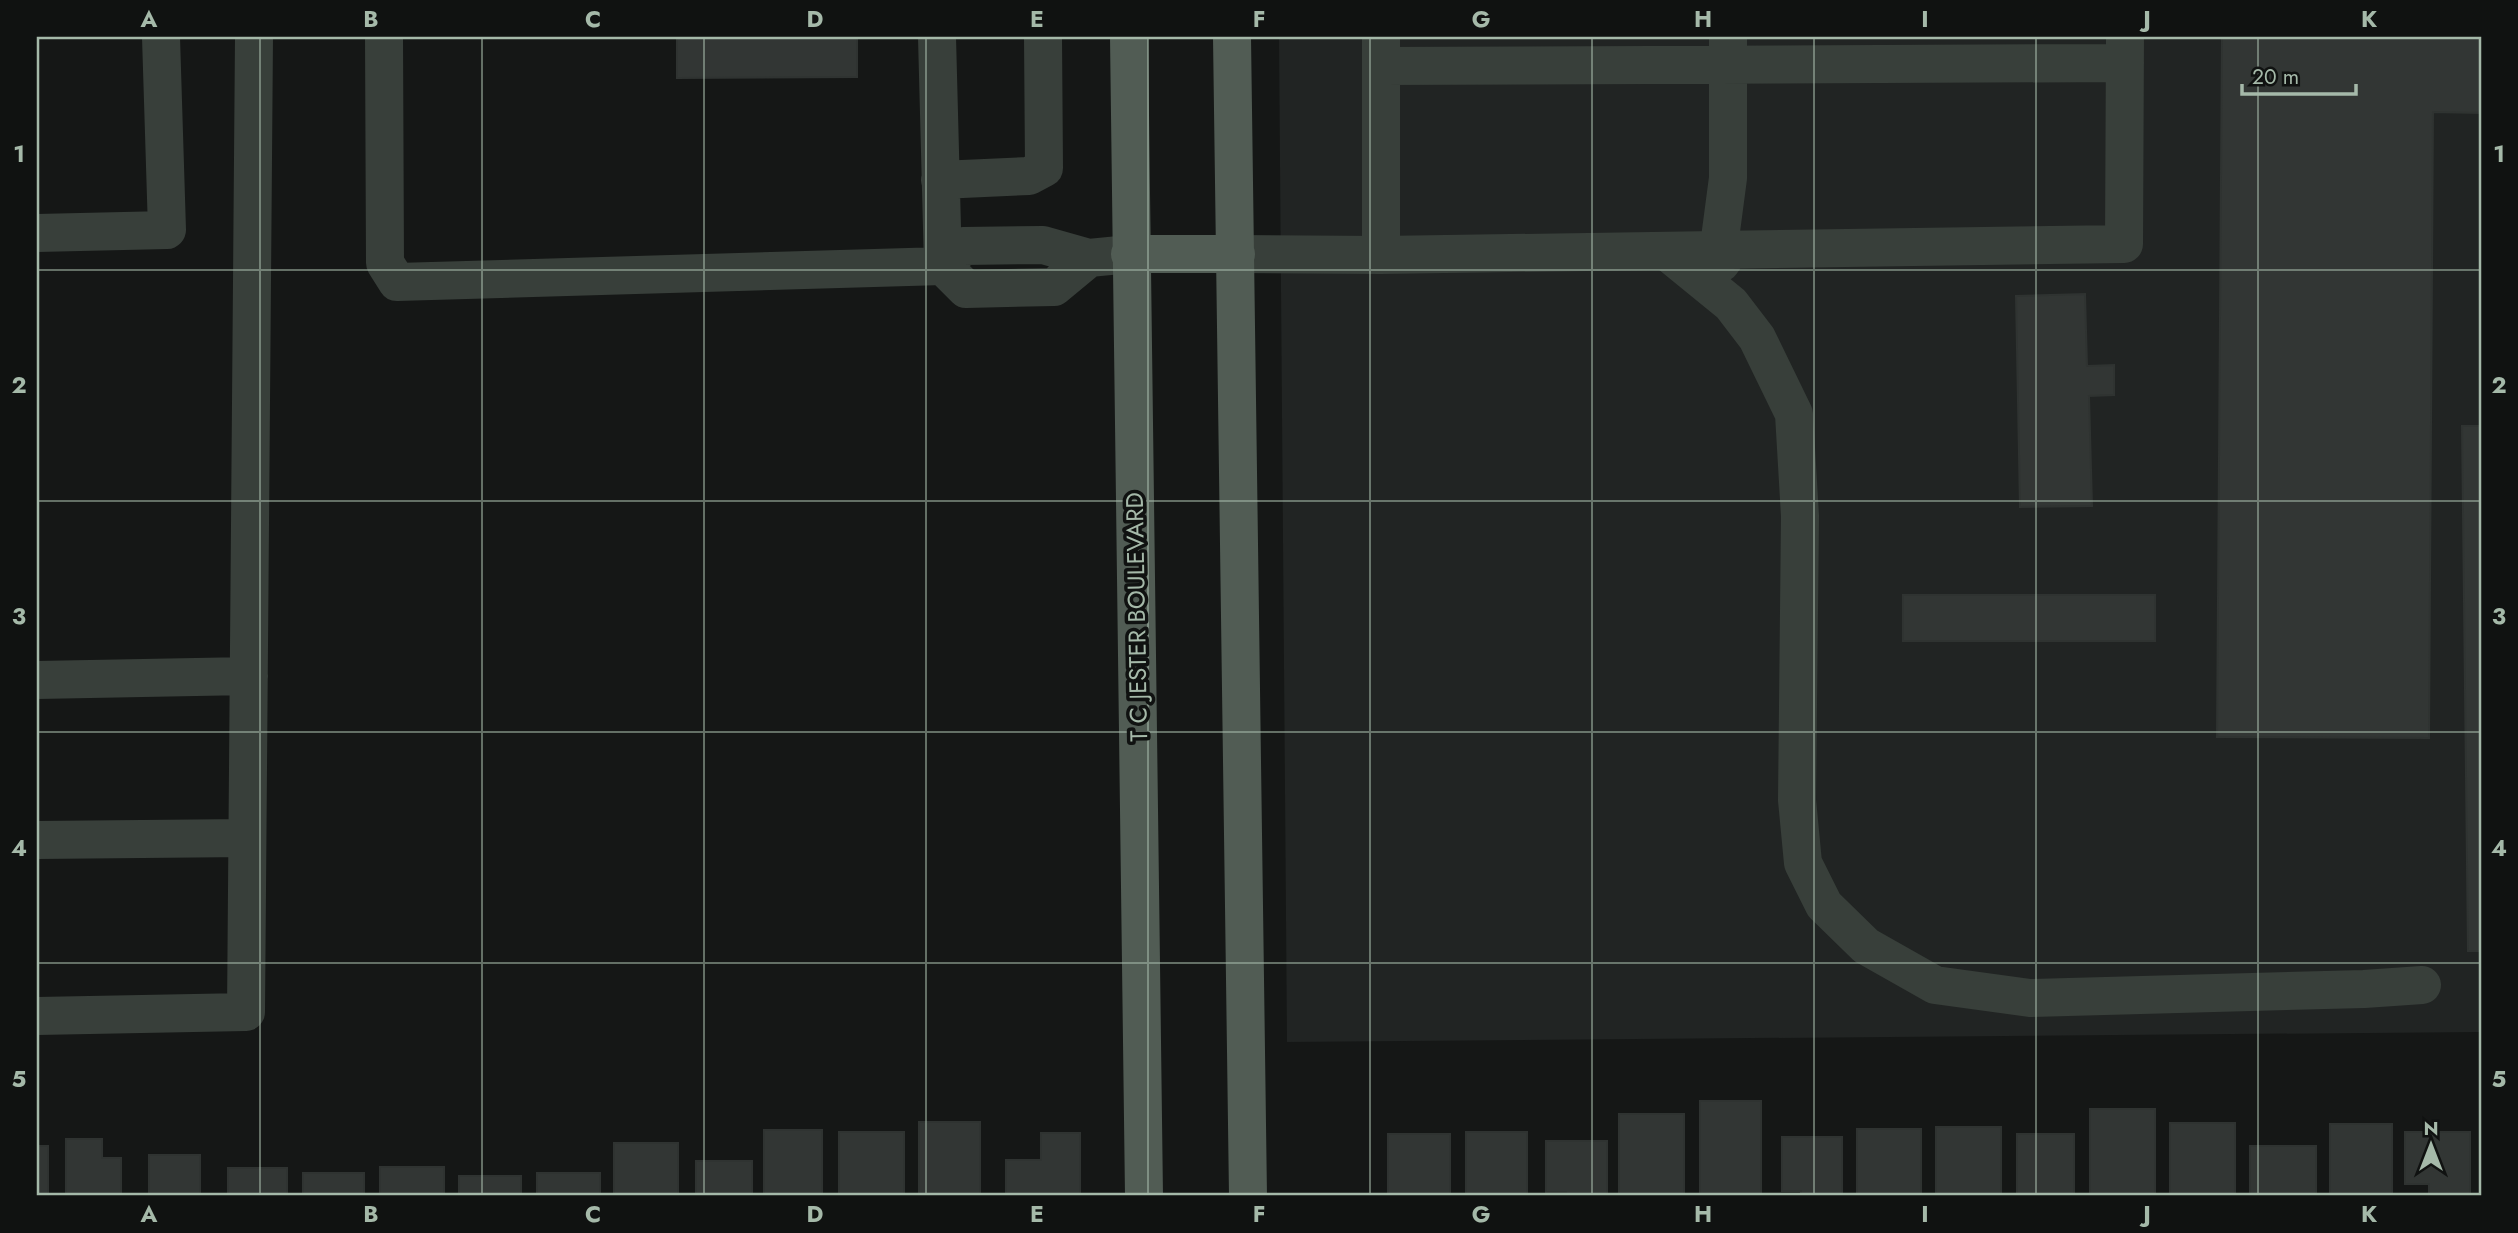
<svg xmlns="http://www.w3.org/2000/svg" width="2518" height="1233" font-family="Jost,sans-serif">
	<style>
		.built { fill: #212423 }
		.building { fill: #323634; stroke: #2f3331; stroke-width: 2 }
		.lines { fill: none; stroke-linecap: round; stroke-linejoin: round }
		.minor { stroke: #383f3a; stroke-width: 38 }
		.major { stroke: #515c54; stroke-width: 38 }
		.grid { fill: none; stroke: #a5b9a9; stroke-width: 2; stroke-opacity: 0.55 }
		.labels { text-anchor: middle; stroke-width: 7; stroke-linejoin: round; paint-order: stroke }
		.street-label { font-size: 24px; fill: #a5b9a9; stroke: #101211 }
		.neatline { fill: none; stroke: #a5b9a9; stroke-width: 2.5 }
		.grid-label { font-size: 23px; text-anchor: middle; font-weight: bold; fill: #a5b9a9 }
	</style>
	<rect width="100%" height="100%" fill="#151716"/>
	<!-- built -->
	<path class="built" d="M 1279,37 L 2481,37 L 2481,1032 L 1287,1042 Z"/>
	<!-- building -->
	<path class="building" d="M 677,37 L 857,37 L 857,77 L 677,78 Z
		M 2222,37 L 2481,37 L 2481,113 L 2433,112 L 2429,738 L 2217,737 Z
		M 2085,294 L 2087,366 L 2114,365 L 2114,395 L 2089,396 L 2092,506 L 2020,507 L 2016,296 Z
		M 2462,426 L 2481,426 L 2481,951 L 2468,951 Z
		M 1903,595 L 2155,595 L 2155,641 L 1903,641 Z
		M 1700,1101 L 1761,1101 L 1761,1196 L 1700,1196 Z
		M 2090,1109 L 2155,1109 L 2155,1196 L 2090,1196 Z
		M 1619,1114 L 1684,1114 L 1684,1196 L 1619,1196 Z
		M 919,1122 L 980,1122 L 980,1196 L 919,1196 Z
		M 2170,1123 L 2235,1123 L 2235,1196 L 2170,1196 Z
		M 2330,1124 L 2392,1124 L 2392,1196 L 2330,1196 Z
		M 1936,1127 L 2001,1127 L 2001,1196 L 1936,1196 Z
		M 1857,1129 L 1921,1129 L 1921,1196 L 1857,1196 Z
		M 764,1130 L 822,1130 L 822,1196 L 764,1196 Z
		M 839,1132 L 904,1132 L 904,1196 L 839,1196 Z
		M 1466,1132 L 1527,1132 L 1527,1196 L 1466,1196 Z
		M 2405,1132 L 2470,1132 L 2470,1196 L 2429,1196 L 2429,1184 L 2405,1184 Z
		M 1041,1133 L 1080,1133 L 1080,1196 L 1006,1196 L 1006,1160 L 1041,1160 Z
		M 1388,1134 L 1450,1134 L 1450,1196 L 1388,1196 Z
		M 2017,1134 L 2074,1134 L 2074,1196 L 2017,1196 Z
		M 1782,1137 L 1842,1137 L 1842,1196 L 1801,1196 L 1801,1191 L 1782,1191 Z
		M 66,1139 L 102,1139 L 102,1158 L 121,1158 L 121,1196 L 66,1196 Z
		M 1546,1141 L 1607,1141 L 1607,1196 L 1566,1196 L 1566,1192 L 1546,1192 Z
		M 614,1143 L 678,1143 L 678,1196 L 614,1196 Z
		M 37,1146 L 48,1146 L 48,1196 L 37,1196 Z
		M 2250,1146 L 2316,1146 L 2316,1196 L 2250,1196 Z
		M 149,1155 L 200,1155 L 200,1196 L 149,1196 Z
		M 696,1161 L 752,1161 L 752,1196 L 696,1196 Z
		M 380,1167 L 444,1167 L 444,1196 L 380,1196 Z
		M 228,1168 L 287,1168 L 287,1196 L 228,1196 Z
		M 303,1173 L 364,1173 L 364,1196 L 303,1196 Z
		M 537,1173 L 600,1173 L 600,1196 L 537,1196 Z
		M 459,1176 L 521,1176 L 521,1196 L 459,1196 Z"/>
	<g class="lines">
		<!-- minor -->
		<path class="minor" d="M 384,37 L 385,263 L 397,282 L 943,266 L 937,37
			M 1381,37 L 1381,255
			M 1381,66 L 2125,63
			M 940,180 L 1029,176 L 1044,168 L 1043,37
			M 37,233 L 167,230 L 161,37
			M 1666,251 L 1731,304 L 1757,338 L 1794,414 L 1800,516 L 1797,800 L 1803,863 L 1824,905 L 1866,946 L 1935,985 L 2030,998 L 2364,989 L 2422,985
			M 1236,254 L 1381,255 L 2124,244 L 2125,37
			M 1089,258 L 1054,287 L 966,289 L 943,266 L 963,246 L 1043,245 L 1089,258 L 1130,254
			M 1721,263 L 1731,249 L 1719,246 L 1728,178 L 1728,37
			M 37,680 L 249,676
			M 37,840 L 247,838
			M 37,1016 L 246,1012 L 254,37"/>
		<!-- major -->
		<path class="major" d="M 1129,37 L 1144,1196
			M 1232,37 L 1248,1196
			M 1130,254 L 1236,254"/>
	</g>
	<!-- grid -->
	<path class="grid" d="M 260,37 L 260,1196M 482,37 L 482,1196M 704,37 L 704,1196M 926,37 L 926,1196M 1148,37 L 1148,1196M 1370,37 L 1370,1196M 1592,37 L 1592,1196M 1814,37 L 1814,1196M 2036,37 L 2036,1196M 2258,37 L 2258,1196M 37,270 L 2481,270M 37,501 L 2481,501M 37,732 L 2481,732M 37,963 L 2481,963"/>
	<g class="labels">
		<!-- street labels -->
		<g class="street-label">
			<text transform="translate(1137 617) rotate(-91)" y="8">T C JESTER BOULEVARD</text>
		</g>
	</g>
	<!-- border -->
	<rect width="2518" height="1233" fill="none" stroke="#101211" stroke-width="77"/>
	<!-- north arrow -->
	<g transform="translate(2431 1145)" stroke="#101211" stroke-width="5" paint-order="stroke">
	<path d="M0-5L12 26L0 18L-12 26Z" fill="#a5b9a9"/>
	<text y="-10" font-size="19" font-weight="bold" text-anchor="middle" fill="#a5b9a9">N</text>
	</g>
	<!-- scale -->
	<path d="M2242 84v10h114v-10" fill="none" stroke="#a5b9a9" stroke-width="3.5"/>
	<text x="2252" y="84" font-size="21" fill="#a5b9a9" stroke="#101211" stroke-width="5" paint-order="stroke">20 m</text>
	<rect x="38" y="38" width="2442" height="1156" class="neatline"/>
	<g class="grid-label">
		<text x="149" y="27">A</text>
		<text x="371" y="27">B</text>
		<text x="593" y="27">C</text>
		<text x="815" y="27">D</text>
		<text x="1037" y="27">E</text>
		<text x="1259" y="27">F</text>
		<text x="1481" y="27">G</text>
		<text x="1703" y="27">H</text>
		<text x="1925" y="27">I</text>
		<text x="2147" y="27">J</text>
		<text x="2369" y="27">K</text>
		<text x="19" y="162">1</text>
		<text x="2499" y="162">1</text>
		<text x="19" y="393">2</text>
		<text x="2499" y="393">2</text>
		<text x="19" y="624">3</text>
		<text x="2499" y="624">3</text>
		<text x="19" y="856">4</text>
		<text x="2499" y="856">4</text>
		<text x="19" y="1087">5</text>
		<text x="2499" y="1087">5</text>
		<text x="149" y="1222">A</text>
		<text x="371" y="1222">B</text>
		<text x="593" y="1222">C</text>
		<text x="815" y="1222">D</text>
		<text x="1037" y="1222">E</text>
		<text x="1259" y="1222">F</text>
		<text x="1481" y="1222">G</text>
		<text x="1703" y="1222">H</text>
		<text x="1925" y="1222">I</text>
		<text x="2147" y="1222">J</text>
		<text x="2369" y="1222">K</text>
	</g>
</svg>
